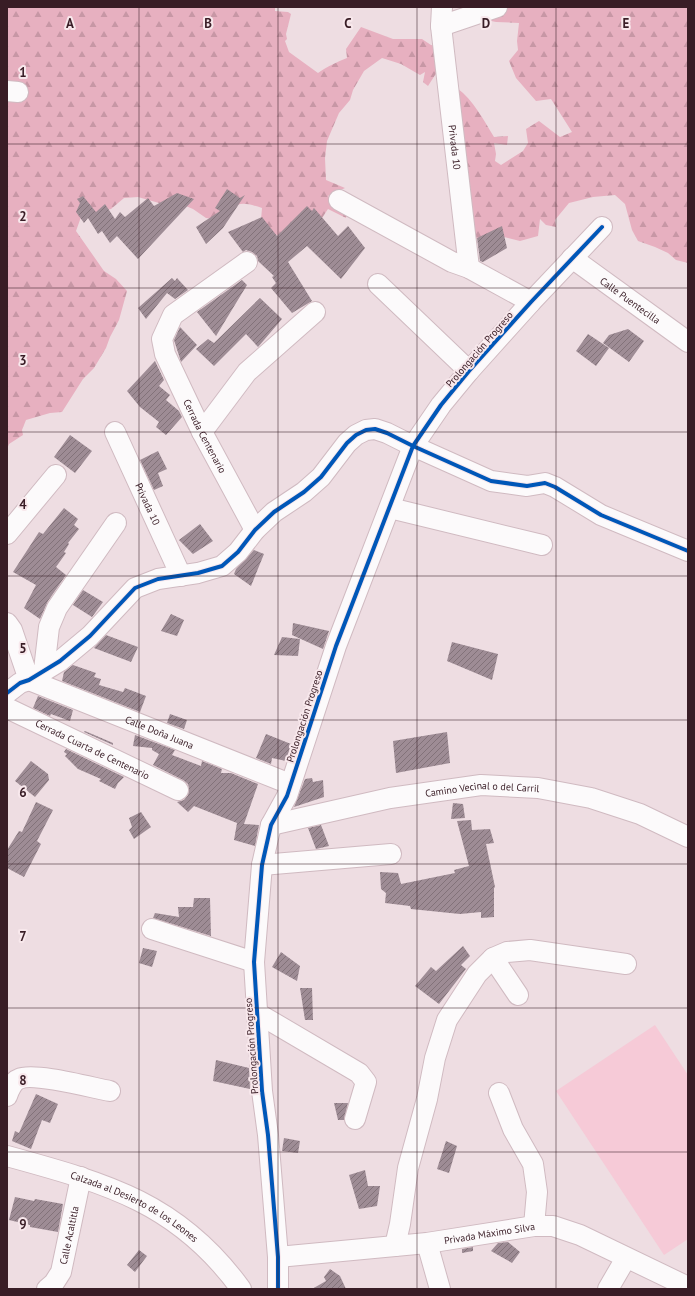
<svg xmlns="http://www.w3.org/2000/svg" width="695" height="1296" font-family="'PT Sans',sans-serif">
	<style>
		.grass { fill: #f6cad7 }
		.forest { fill: url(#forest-firs) }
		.building { fill: url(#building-hatch) }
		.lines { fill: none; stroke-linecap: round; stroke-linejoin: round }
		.minor-casing { stroke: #d0bac1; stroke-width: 22 }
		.minor { stroke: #fcfafb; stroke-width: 20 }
		.cycleway-casing { stroke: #f8e8ec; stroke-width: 6 }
		.cycleway { stroke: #0057b8; stroke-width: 4 }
		.grid { fill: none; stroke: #391d26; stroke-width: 1; stroke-opacity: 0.55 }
		.labels { text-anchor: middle; stroke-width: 4; stroke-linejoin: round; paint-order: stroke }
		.street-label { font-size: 10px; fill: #391d26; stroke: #f8e8ec }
		.grid-label { font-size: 13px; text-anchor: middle; font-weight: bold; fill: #391d26; stroke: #f8e8ec; stroke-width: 4; stroke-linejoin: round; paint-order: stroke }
	</style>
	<defs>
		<pattern id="forest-firs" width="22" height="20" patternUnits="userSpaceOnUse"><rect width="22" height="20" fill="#e7b0c0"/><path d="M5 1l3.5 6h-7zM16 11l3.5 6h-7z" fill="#c797a5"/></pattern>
		<pattern id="building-hatch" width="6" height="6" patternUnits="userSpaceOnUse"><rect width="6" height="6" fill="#9e8c95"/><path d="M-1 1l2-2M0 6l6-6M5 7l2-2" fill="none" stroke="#827279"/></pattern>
	</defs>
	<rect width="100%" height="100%" fill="#eedde2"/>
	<!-- grass -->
	<path class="grass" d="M 655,1025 L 688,1075 L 688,1239 L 664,1255 L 556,1091 Z"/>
	<!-- forest -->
	<path class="forest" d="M 7,7 L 275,7 L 275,11 L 288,12 L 291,14 L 286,34 L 287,39 L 285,41 L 289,52 L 318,73 C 328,66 337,62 347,58 L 346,49 L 361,27 L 393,39 L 422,39 L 431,45 L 444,47 L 437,72 L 428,86 L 423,82 L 425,72 L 420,75 L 401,64 L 382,58 L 364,71 L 353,90 L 350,100 L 339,113 L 327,141 L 325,158 L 326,180 L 345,188 L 328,196 L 337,205 L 348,206 L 346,218 L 328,209 L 320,221 L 284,236 L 260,232 L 262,208 C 237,200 238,203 219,220 L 206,218 L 193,209 L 181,204 L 159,203 L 138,197 L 124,198 L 111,209 L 81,217 L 76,231 L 104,271 L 116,279 L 127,291 L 119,320 L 110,337 L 106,348 L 94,368 L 83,379 L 62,412 L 50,413 L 26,420 L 22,430 L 23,435 L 9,444 L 7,449 Z
		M 460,7 L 688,7 L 688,263 L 676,260 L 668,253 L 655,247 L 638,241 L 632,230 L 625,204 L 615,195 L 593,197 L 569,203 L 555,220 L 556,227 L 546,225 L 540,219 L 538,236 L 520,241 L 496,235 L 466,241 L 457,88 C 474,101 483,119 494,137 L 508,136 L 507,145 L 494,143 L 496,154 L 495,161 L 501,165 L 523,151 L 528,143 L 526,129 L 539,121 L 560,137 L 572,132 L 551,99 L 536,101 L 516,78 L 509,61 L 518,50 L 517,41 L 519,23 L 496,22 L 463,15 Z"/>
	<!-- building -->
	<path class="building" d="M 227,189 L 240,198 L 245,195 L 223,228 L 206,244 L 196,227 L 220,211 L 215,208 Z
		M 177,193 L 194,199 L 138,259 L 117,236 L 110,243 L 102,231 L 98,234 L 88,218 L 84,223 L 76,212 L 80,203 L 77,199 L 83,196 L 96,212 L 105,204 L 115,219 L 120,212 L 125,217 L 148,198 L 154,206 Z
		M 307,206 L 312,211 L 314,208 L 338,236 L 348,226 L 365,248 L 341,279 L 307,246 L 288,262 L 312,301 L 292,313 L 271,288 L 276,283 L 272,277 L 274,276 L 258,261 L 257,256 L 252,252 L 246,250 L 243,252 L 228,232 L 262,217 L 277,236 Z
		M 502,226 L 507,248 L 483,262 L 480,261 L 477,238 Z
		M 172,278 L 175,281 L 177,278 L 188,290 L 175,299 L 167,293 L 146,319 L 138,308 Z
		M 242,280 L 247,285 L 216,336 L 197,312 Z
		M 260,298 L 282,319 L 258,347 L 246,334 L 214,366 L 196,349 L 208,339 L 214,343 Z
		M 180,327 L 197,345 L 181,362 L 174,340 Z
		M 628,329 L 644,341 L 629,362 L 603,343 L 609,335 Z
		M 588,334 L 609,348 L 596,366 L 576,351 Z
		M 155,361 L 164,380 L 159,386 L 170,395 L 166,400 L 179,411 L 182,417 L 166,435 L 156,427 L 159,422 L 140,407 L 127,391 Z
		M 70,435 L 92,451 L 75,473 L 54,457 Z
		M 158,451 L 167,469 L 158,473 L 163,486 L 154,490 L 140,460 Z
		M 64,508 L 78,519 L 74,525 L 79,529 L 68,543 L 69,544 L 64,552 L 66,553 L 56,567 L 66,575 L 48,601 L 40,619 L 24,608 L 36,585 L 13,572 L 39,532 L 43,534 Z
		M 200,524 L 213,541 L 193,554 L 179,540 Z
		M 254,550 L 264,554 L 251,586 L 234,574 L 236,569 Z
		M 83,590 L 103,602 L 92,617 L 73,605 Z
		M 171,614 L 184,620 L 177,636 L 161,631 Z
		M 293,623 L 329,631 L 323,649 L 292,635 Z
		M 106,635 L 138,647 L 131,662 L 94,648 Z
		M 282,637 L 300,639 L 298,656 L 274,655 Z
		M 452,642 L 498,654 L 492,680 L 447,661 Z
		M 73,665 L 96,673 L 94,677 L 101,679 L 99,685 L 123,692 L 125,688 L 146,696 L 140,712 L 62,681 L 64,672 Z
		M 38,696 L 73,710 L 70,721 L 51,714 L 50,716 L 33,708 Z
		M 170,714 L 187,720 L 184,729 L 167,723 Z
		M 85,731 L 113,743 L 113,745 L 84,732 Z
		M 447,732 L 450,763 L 396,773 L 393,741 Z
		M 266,734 L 291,744 L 286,761 L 272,758 L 271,764 L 256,758 Z
		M 135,735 L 175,750 L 172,755 L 201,766 L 202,761 L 222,769 L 221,773 L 231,773 L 258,784 L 244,824 L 259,825 L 255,846 L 234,840 L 237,823 L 194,806 L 188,812 L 177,802 L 184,800 L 188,795 L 189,790 L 188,784 L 183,780 L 153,765 L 159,754 L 152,750 L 152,748 L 133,746 Z
		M 66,749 L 124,777 L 118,783 L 115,789 L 99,781 L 101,779 L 78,769 L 65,756 L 67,754 L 64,752 Z
		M 31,761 L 48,774 L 49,780 L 35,797 L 15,781 Z
		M 312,778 L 313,782 L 323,780 L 324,797 L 294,807 L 305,779 Z
		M 36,802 L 53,810 L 37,841 L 41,844 L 24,877 L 7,868 L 7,850 L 19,831 L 22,832 Z
		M 453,803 L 463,804 L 465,818 L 451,819 Z
		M 141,812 L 151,827 L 134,839 L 129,830 L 132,827 L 129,818 Z
		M 471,820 L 472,830 L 490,829 L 494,843 L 486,844 L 495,887 L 494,888 L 494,917 L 481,918 L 481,912 L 460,914 L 411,909 L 410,906 L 385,903 L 386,893 L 381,889 L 380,872 L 398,873 L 401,884 L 455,873 L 454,870 L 469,866 L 457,821 Z
		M 321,825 L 329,846 L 316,849 L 308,828 Z
		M 194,898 L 210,898 L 211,936 L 153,918 L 155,913 L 179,917 L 178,907 L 193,907 Z
		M 463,946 L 470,956 L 461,965 L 466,969 L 439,1004 L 415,986 L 431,967 L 436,971 Z
		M 143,948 L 157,951 L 152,967 L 139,963 Z
		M 281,952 L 300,966 L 297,981 L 272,967 Z
		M 300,988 L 312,988 L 313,1020 L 305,1020 Z
		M 216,1060 L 249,1068 L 250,1089 L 213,1081 Z
		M 36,1094 L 58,1104 L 50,1123 L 42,1120 L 31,1149 L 12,1141 L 15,1131 L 19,1133 Z
		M 334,1103 L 348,1103 L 344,1120 L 338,1120 Z
		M 284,1138 L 300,1141 L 298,1153 L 282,1151 Z
		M 446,1141 L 457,1146 L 449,1173 L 437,1169 Z
		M 365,1170 L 368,1186 L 380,1186 L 377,1206 L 359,1209 L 349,1175 Z
		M 15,1197 L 34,1201 L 35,1199 L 63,1204 L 58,1232 L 30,1227 L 30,1225 L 9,1220 Z
		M 508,1242 L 520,1252 L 512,1263 L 491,1251 L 498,1243 Z
		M 473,1247 L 473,1251 L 462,1253 L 462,1249 Z
		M 139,1250 L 147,1256 L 135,1272 L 127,1265 Z
		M 330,1269 L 340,1276 L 346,1289 L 312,1289 L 326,1281 L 324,1277 Z"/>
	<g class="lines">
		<!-- minor casing -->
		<g class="minor-casing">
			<g id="minor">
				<path id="s1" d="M 442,7 L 441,26 L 469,268"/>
				<path d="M 441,26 L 497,7"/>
				<path d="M 7,91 L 18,92"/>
				<path d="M 339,200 L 452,262 L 469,268 L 531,302"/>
				<path id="s2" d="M 572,258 L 688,342"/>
				<path id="s3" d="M 247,262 L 173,315 L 162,339 L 165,354 L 202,432 L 255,530"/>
				<path d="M 378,284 L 469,371"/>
				<path id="s4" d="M 115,432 L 181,576"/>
				<path d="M 202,432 L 247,372 L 315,312"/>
				<path d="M 390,508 L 542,545"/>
				<path d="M 7,534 L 56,475"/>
				<path id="s5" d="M 7,623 L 12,630 L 29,680 L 290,784"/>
				<path d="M 44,670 L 49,627 L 57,608 L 116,523"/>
				<path d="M 7,693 L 20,683 L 29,680 L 60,661 L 90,636 L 135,588 L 158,579 L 198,573 L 222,566 L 238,552 L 255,530 L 274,512 L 304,492 L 321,477 L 347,443 L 356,435 L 366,430 L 375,429 L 387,433 L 413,446 L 491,481 L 527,486 L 545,483 L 555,487 L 601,515 L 688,551"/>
				<path id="s6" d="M 7,708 L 178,790"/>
				<path id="s7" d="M 271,825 L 390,798 L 481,785 L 538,788 L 591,798 L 640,814 L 688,837"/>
				<path d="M 262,865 L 391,854"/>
				<path d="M 152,929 L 254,962"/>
				<path d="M 493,958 L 518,995"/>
				<path d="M 257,1013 L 359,1073 L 366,1082 L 355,1119"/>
				<path d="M 499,1093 L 513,1129 L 533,1164 L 537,1192 L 534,1226"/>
				<path d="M 7,1096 C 9,1090 13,1081 19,1079 C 33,1072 93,1088 110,1091"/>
				<path id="s8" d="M 7,1156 C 105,1183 178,1202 241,1289"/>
				<path d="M 427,1243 L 440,1289"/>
				<path d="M 395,1246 L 400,1224 L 408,1168 L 427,1099 L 435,1058 L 447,1020 L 477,974 L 493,958 L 507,952 L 530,950 L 626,964"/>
				<path id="s9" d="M 278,1257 L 427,1243 L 534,1226 L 553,1226 L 580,1235 L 688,1287"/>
				<path id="s10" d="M 47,1289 L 54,1283 L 61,1272 L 81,1177"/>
				<path d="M 278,1289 L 278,1257 L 268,1135 L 262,1091 L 254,962 L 262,865 L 271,825 L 287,796 L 336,646 L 413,446 L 441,405 L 469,371 L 531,302 L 602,227"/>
				<path d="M 608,1289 L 626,1258"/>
			</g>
		</g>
		<!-- minor -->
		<use href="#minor" class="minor"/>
		<!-- cycleway casing -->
		<g class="cycleway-casing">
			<path id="cycleway" d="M 7,693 L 20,683 L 29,680 L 60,661 L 90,636 L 135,588 L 158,579 L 198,573 L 222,566 L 238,552 L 255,530 L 274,512 L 304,492 L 321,477 L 347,443 L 356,435 L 366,430 L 375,429 L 387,433 L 413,446 L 491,481 L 527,486 L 545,483 L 555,487 L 601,515 L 688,551
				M 278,1289 L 278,1257 L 268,1135 L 262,1091 L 254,962 L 262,865 L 271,825 L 287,796 L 336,646 L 413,446 L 441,405 L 469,371 L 531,302 L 602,227"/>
		</g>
		<!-- cycleway -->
		<use href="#cycleway" class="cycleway"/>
	</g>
	<!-- grid -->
	<path class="grid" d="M 139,7 L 139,1289M 278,7 L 278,1289M 417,7 L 417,1289M 556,7 L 556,1289M 7,144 L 688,144M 7,288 L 688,288M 7,432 L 688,432M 7,576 L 688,576M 7,720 L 688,720M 7,864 L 688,864M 7,1008 L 688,1008M 7,1152 L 688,1152"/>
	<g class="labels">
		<!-- street labels -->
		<g class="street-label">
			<text dy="4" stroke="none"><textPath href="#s1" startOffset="141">Privada 10</textPath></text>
			<text dy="4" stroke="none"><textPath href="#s2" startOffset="72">Calle Puentecilla</textPath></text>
			<text transform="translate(479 349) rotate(-49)" y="4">Prolongación Progreso</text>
			<text dy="4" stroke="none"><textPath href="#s3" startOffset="224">Cerrada Centenario</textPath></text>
			<text dy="4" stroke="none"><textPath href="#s4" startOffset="79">Privada 10</textPath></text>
			<text transform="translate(304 716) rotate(-72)" y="4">Prolongación Progreso</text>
			<text dy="4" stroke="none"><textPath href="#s5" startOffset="202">Calle Doña Juana</textPath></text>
			<text dy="4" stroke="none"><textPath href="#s6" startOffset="95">Cerrada Cuarta de Centenario</textPath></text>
			<text dy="4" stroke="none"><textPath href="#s7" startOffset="215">Camino Vecinal o del Carril</textPath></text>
			<text transform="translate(251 1046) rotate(-94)" y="4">Prolongación Progreso</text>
			<text dy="4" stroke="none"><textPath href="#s8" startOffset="138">Calzada al Desierto de los Leones</textPath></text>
			<text dy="4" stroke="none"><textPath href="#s9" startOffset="213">Privada Máximo Silva</textPath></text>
			<text dy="4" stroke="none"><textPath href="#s10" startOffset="60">Calle Acaltitla</textPath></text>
		</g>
	</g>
	<g class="grid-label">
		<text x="70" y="28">A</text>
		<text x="208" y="28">B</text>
		<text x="348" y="28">C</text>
		<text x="486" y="28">D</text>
		<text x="626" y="28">E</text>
		<text x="23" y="77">1</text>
		<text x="23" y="221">2</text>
		<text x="23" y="365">3</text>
		<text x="23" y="509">4</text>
		<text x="23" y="653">5</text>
		<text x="23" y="797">6</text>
		<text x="23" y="941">7</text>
		<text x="23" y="1085">8</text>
		<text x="23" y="1229">9</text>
	</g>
	<!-- border -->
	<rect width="695" height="1296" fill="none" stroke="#391d26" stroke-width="16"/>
</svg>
